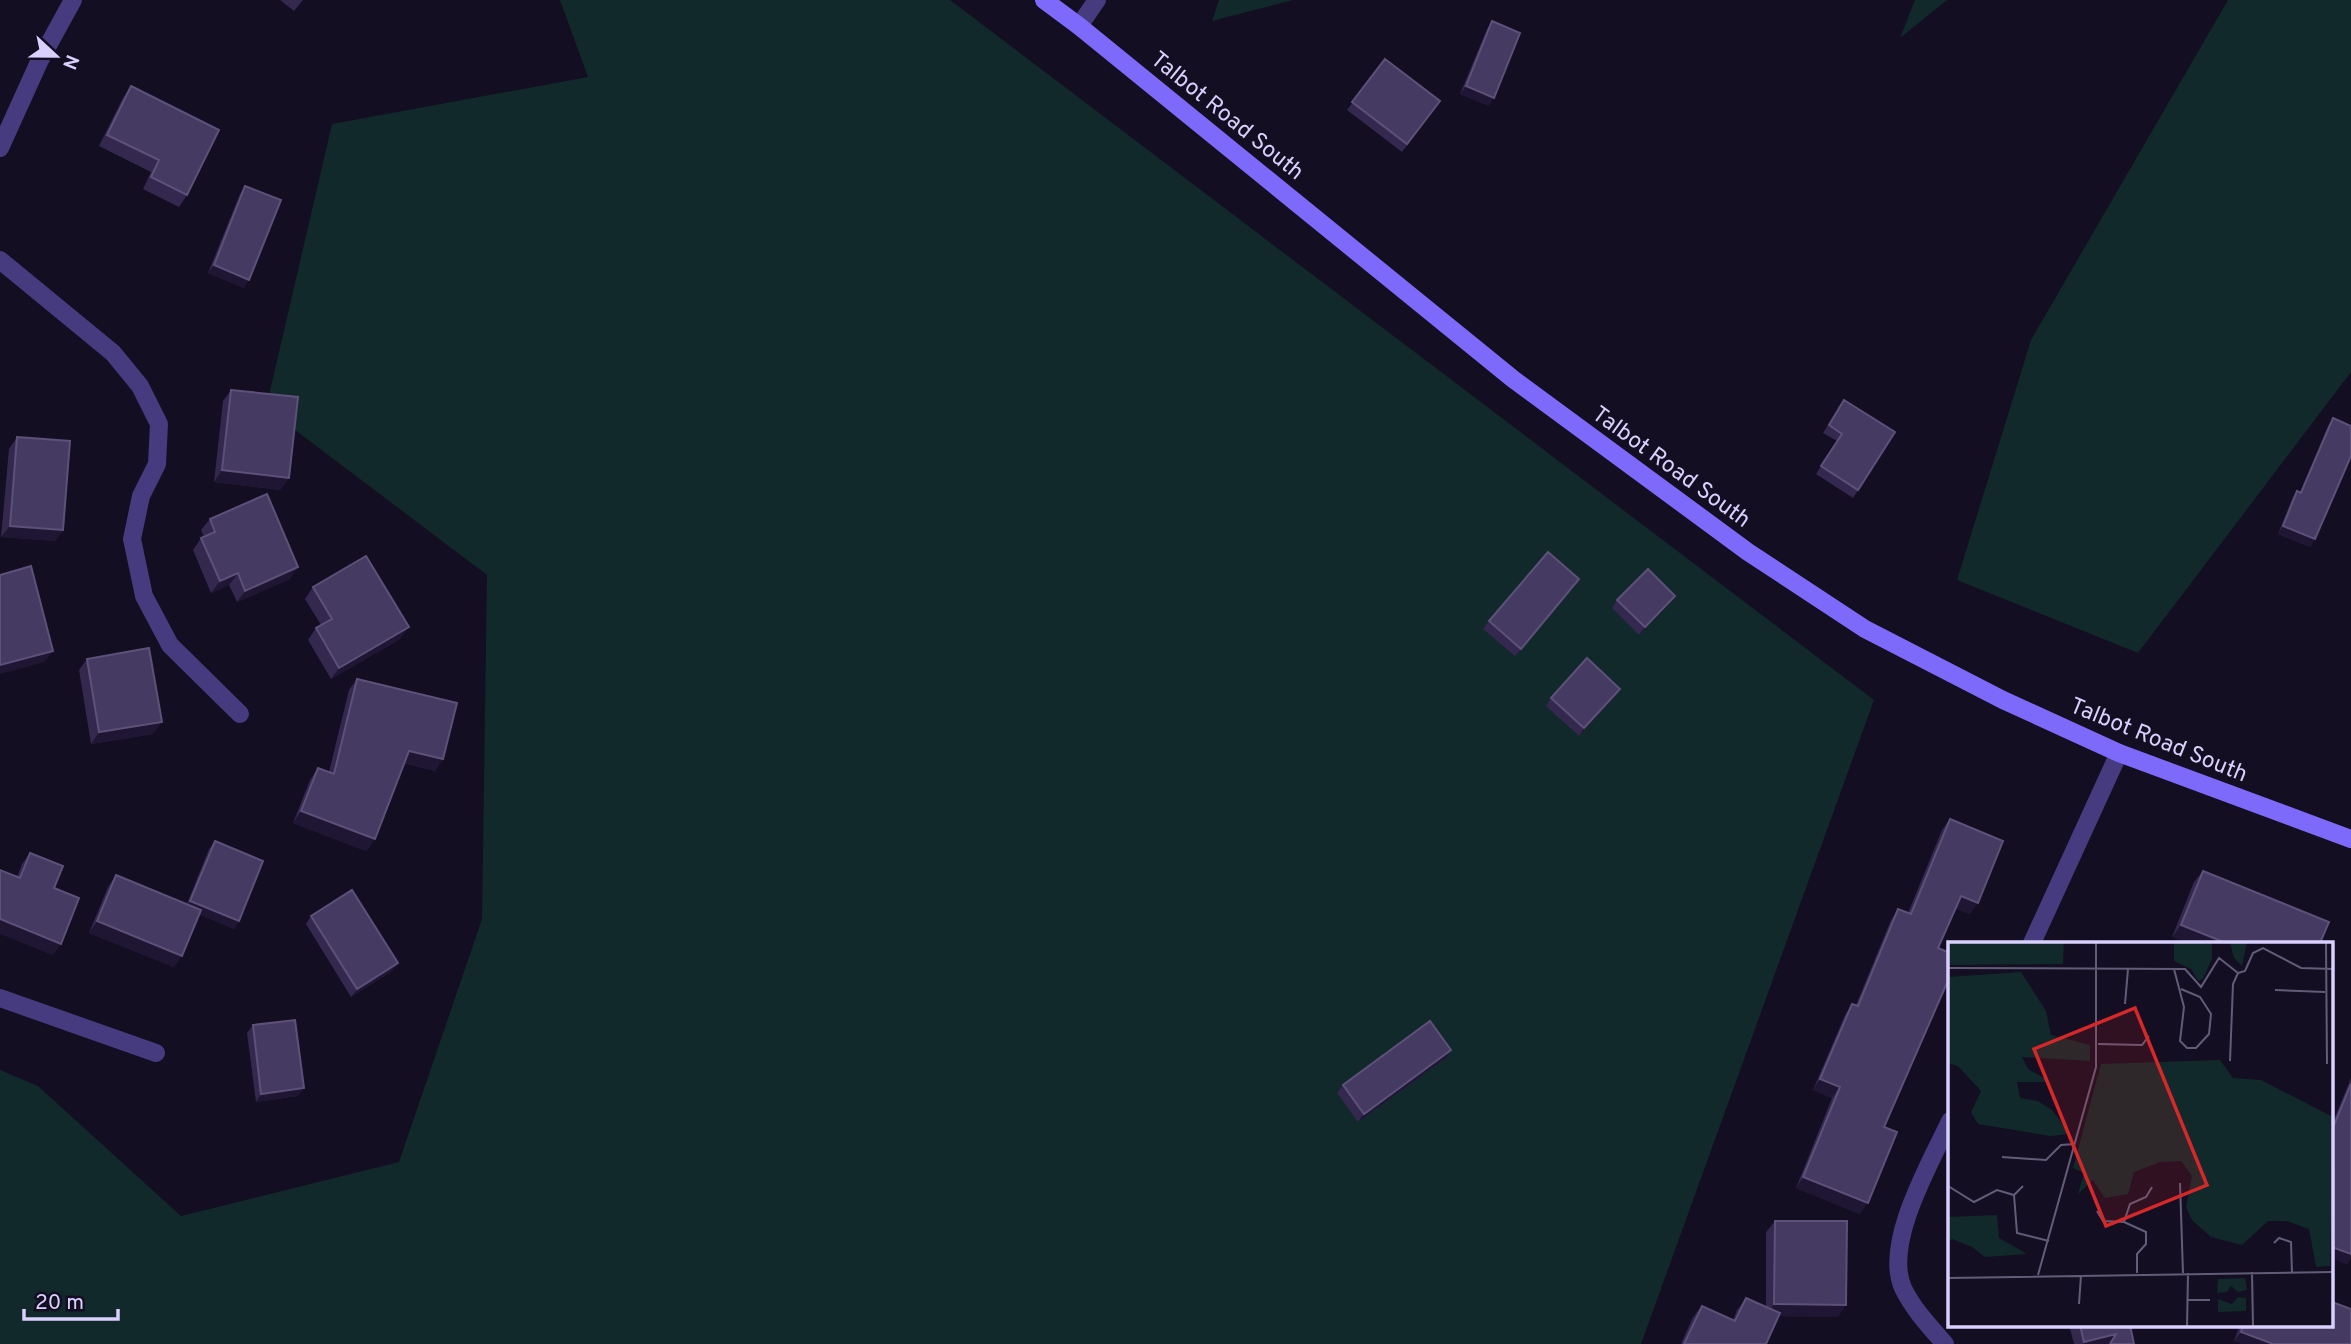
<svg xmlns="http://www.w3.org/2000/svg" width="2351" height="1344" font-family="Overpass,sans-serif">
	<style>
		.green { fill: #11292b }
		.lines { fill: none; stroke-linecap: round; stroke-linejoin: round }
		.street { stroke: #453b7e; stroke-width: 18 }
		.secondary { stroke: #7e6afa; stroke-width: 18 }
		.wall { fill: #34284e }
		.shaded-wall { fill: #1f1634 }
		.building { fill: #453a61; stroke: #5d5179; stroke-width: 2 }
		.labels { text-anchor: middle; stroke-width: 7; stroke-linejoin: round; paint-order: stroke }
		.street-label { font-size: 23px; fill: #dad0fd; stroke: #130e21 }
		.inset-road { fill: none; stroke: #635c79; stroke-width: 2 }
		.view { fill: #d62828; fill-opacity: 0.15; stroke: #d62828; stroke-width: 3.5 }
		.inset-edge { fill: none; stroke: #dad0fd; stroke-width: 3.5 }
	</style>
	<rect width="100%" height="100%" fill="#130e21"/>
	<!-- green -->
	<path class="green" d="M 560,0 L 950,0 L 1874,700 L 1641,1344 L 0,1344 L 0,1070 L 38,1086 L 181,1216 L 399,1162 L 482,919 L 487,575 L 266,408 L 332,124 L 588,77 Z
		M 1219,0 L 1293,0 L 1212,21 Z
		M 1915,0 L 1947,0 L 1900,38 Z
		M 2228,0 L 2351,0 L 2351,372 L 2138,653 L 1957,580 L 2031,340 Z"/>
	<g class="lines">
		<!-- street -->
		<path class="street" d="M 1079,26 L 1097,0
			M 0,148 L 39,62 L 73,0
			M 0,260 L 113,353 L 140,386 L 159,424 L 157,464 L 141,496 L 132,539 L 144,596 L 170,645 L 240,714
			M 2032,943 L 2119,753
			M 0,998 L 156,1053
			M 1945,1344 C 1930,1327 1913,1309 1903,1288 C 1883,1243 1931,1162 1950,1121"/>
		<!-- secondary -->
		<path class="secondary" d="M 1044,0 L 1079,26 L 1513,379 L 1748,552 L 1865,629 L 2003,700 L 2119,753 L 2351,839"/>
	</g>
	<!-- wall -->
	<path class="wall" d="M 280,0 L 303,0 L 294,11 Z
		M 1492,21 L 1489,106 L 1460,94 L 1487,29 Z
		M 1385,59 L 1440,101 L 1402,152 L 1347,110 Z
		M 131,86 L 187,195 L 179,207 L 143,189 L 151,172 L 99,146 L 123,98 Z
		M 245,186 L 244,288 L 208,273 L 240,194 Z
		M 231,390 L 289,478 L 280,490 L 214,482 L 223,401 Z
		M 1844,400 L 1858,490 L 1853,498 L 1816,474 L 1837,441 L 1823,433 Z
		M 2333,418 L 2315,539 L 2310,547 L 2278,534 L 2292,499 L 2297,491 L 2300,492 L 2328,426 Z
		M 17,437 L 63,530 L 55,541 L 1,537 L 9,449 Z
		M 210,519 L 290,579 L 237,602 L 229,585 L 211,593 L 193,550 L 201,538 L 204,537 L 201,530 Z
		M 313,587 L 400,639 L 331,679 L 308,640 L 316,628 L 321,625 L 305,599 Z
		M 1574,587 L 1515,656 L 1483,629 L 1489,621 Z
		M 1617,600 L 1669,604 L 1639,635 L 1612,608 Z
		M 87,659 L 153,734 L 91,744 L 79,670 Z
		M 357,679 L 443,759 L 435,771 L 404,763 L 375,839 L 366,851 L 293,823 L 310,780 L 318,768 L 329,772 L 349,690 Z
		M 1620,689 L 1615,697 L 1579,736 L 1546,706 L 1551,698 Z
		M 1950,819 L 1970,914 L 1955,908 L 1938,948 L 1884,1127 L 1860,1214 L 1796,1188 L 1832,1098 L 1813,1090 L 1845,1015 L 1852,1004 L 1856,1005 L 1891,920 L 1898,909 L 1908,913 L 1942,830 Z
		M 215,841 L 239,921 L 234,929 L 199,914 L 174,967 L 89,933 L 108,887 L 116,875 L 187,904 L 209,849 Z
		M 30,853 L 54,888 L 61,944 L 52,955 L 17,877 L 22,864 Z
		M 2203,871 L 2320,943 L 2172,937 L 2194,882 Z
		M 311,916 L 398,963 L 392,971 L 351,997 L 306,924 Z
		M 253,1025 L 298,1096 L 256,1102 L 247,1033 Z
		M 1446,1058 L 1358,1122 L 1337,1093 L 1343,1085 Z
		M 2351,1078 L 2351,1258 L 2347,1264 L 2332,1258 L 2332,1124 Z
		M 1775,1221 L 1838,1317 L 1778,1316 L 1766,1344 L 1681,1344 L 1693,1317 L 1702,1306 L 1733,1320 L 1737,1310 L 1746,1298 L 1766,1307 L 1766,1232 Z
		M 2069,1325 L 2130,1325 L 2134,1344 L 2074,1344 Z
		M 2240,1325 L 2332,1325 L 2351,1344 L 2242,1344 L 2234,1341 Z"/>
	<!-- shaded-wall -->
	<path class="shaded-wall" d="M 1466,86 L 1494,98 L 1489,106 L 1460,94 Z
		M 214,265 L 249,280 L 244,288 L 208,273 Z
		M 222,470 L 289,478 L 280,490 L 214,482 Z
		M 10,526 L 63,530 L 55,541 L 1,537 Z
		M 2283,526 L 2315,539 L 2310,547 L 2278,534 Z
		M 298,567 L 290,579 L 237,602 L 245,591 Z
		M 238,573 L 229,585 L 211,593 L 220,581 Z
		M 1579,579 L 1574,587 L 1515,656 L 1521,649 Z
		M 1675,596 L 1669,604 L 1639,635 L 1645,627 Z
		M 409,627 L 400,639 L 331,679 L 339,668 Z
		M 53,651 L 45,662 L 0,674 L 0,665 Z
		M 1620,689 L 1615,697 L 1579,736 L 1584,728 Z
		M 162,722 L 153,734 L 91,744 L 99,732 Z
		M 409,751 L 443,759 L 435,771 L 401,762 Z
		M 301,811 L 375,839 L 366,851 L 293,823 Z
		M 1961,896 L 1978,903 L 1970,914 L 1953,907 Z
		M 190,901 L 239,921 L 234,929 L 185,909 Z
		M 0,919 L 61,944 L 52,955 L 0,934 Z
		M 97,921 L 182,956 L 174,967 L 89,933 Z
		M 2181,925 L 2226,943 L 2189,943 L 2172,937 Z
		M 398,963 L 392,971 L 351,997 L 357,989 Z
		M 1451,1050 L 1446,1058 L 1358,1122 L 1364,1114 Z
		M 1820,1079 L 1840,1087 L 1832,1098 L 1813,1090 Z
		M 304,1088 L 298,1096 L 256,1102 L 261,1094 Z
		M 1803,1177 L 1868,1203 L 1860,1214 L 1796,1188 Z
		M 2332,1247 L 2351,1254 L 2351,1258 L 2347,1264 L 2332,1258 Z
		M 1774,1304 L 1846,1305 L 1838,1317 L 1766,1316 Z
		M 2241,1332 L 2273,1344 L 2242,1344 L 2234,1341 Z
		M 2116,1334 L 2109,1344 L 2083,1344 L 2084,1342 Z"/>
	<!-- building -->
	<path class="building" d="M 1492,21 L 1520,33 L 1494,98 L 1466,86 Z
		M 1385,59 L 1440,101 L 1407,144 L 1352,102 Z
		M 131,86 L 219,130 L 187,195 L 151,177 L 159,160 L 107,135 Z
		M 245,186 L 281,200 L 249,280 L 214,265 Z
		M 231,390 L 298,397 L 289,478 L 222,470 Z
		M 1844,400 L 1895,432 L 1858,490 L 1821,466 L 1842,434 L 1829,425 Z
		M 2333,418 L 2351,426 L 2351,456 L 2315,539 L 2283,526 L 2297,491 L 2301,493 Z
		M 17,437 L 70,441 L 63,530 L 10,526 Z
		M 267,494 L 298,567 L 245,591 L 238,573 L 220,581 L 201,538 L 215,532 L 210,519 Z
		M 1548,552 L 1579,579 L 1521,649 L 1489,621 Z
		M 366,556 L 409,627 L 339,668 L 316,628 L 332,619 L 313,587 Z
		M 31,566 L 53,651 L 0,665 L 0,575 Z
		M 1648,569 L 1675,596 L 1645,627 L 1617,600 Z
		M 149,648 L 162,722 L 99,732 L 87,659 Z
		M 1587,658 L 1620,689 L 1584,728 L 1551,698 Z
		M 357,679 L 457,703 L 443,759 L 409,751 L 375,839 L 301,811 L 318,768 L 334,774 Z
		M 1950,819 L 2003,841 L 1978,903 L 1961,896 L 1938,948 L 1950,953 L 1950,976 L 1884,1127 L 1897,1132 L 1868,1203 L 1803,1177 L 1840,1087 L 1820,1079 L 1852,1004 L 1858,1006 L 1898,909 L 1911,914 Z
		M 215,841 L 263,861 L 239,921 L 190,901 Z
		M 30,853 L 63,866 L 54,888 L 79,898 L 61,944 L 0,919 L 0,870 L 20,878 Z
		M 2203,871 L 2329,922 L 2320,943 L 2226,943 L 2181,925 Z
		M 116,875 L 201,910 L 182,956 L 97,921 Z
		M 352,890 L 398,963 L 357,989 L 311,916 Z
		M 295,1020 L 304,1088 L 261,1094 L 253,1025 Z
		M 1430,1021 L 1451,1050 L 1364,1114 L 1343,1085 Z
		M 2351,1084 L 2351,1254 L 2332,1247 L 2332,1130 Z
		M 1775,1221 L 1847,1221 L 1846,1305 L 1774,1304 Z
		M 1746,1298 L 1780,1313 L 1766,1344 L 1684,1344 L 1702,1306 L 1735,1321 Z
		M 2332,1302 L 2351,1309 L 2351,1344 L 2273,1344 L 2241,1332 L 2243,1325 L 2332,1325 Z
		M 2080,1325 L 2130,1325 L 2134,1344 L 2110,1344 L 2116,1334 L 2084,1342 Z"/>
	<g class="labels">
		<!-- street labels -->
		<g class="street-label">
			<text transform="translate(1228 115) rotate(39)" y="8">Talbot Road South</text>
			<text transform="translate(1672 466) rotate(36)" y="8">Talbot Road South</text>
			<text transform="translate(2159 739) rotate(22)" y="8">Talbot Road South</text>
		</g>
	</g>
	<!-- overview -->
	<g transform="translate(1948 942)">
		<rect width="385" height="385" fill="#130e21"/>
		<path d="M 0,0 L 116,0 L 115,22 L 0,23 ZM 226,0 L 264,0 L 264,17 L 255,37 L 250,39 L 243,27 L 226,19 ZM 282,0 L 299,0 L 294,24 L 286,16 ZM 73,30 L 98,69 L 103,93 L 142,103 L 142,119 L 74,115 L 80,127 L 103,140 L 69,140 L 72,156 L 90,159 L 105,169 L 122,192 L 102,194 L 30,182 L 23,170 L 33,149 L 10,124 L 0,121 L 0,35 ZM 272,118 L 285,136 L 313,138 L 385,175 L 382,324 L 368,325 L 361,287 L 339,279 L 320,279 L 294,303 L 263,295 L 244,278 L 238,265 L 244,234 L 233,219 L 212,220 L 186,230 L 180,252 L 157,256 L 145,238 L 130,252 L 136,231 L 125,226 L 153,122 ZM 49,273 L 51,296 L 79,312 L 37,315 L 24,305 L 4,297 L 0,300 L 0,275 ZM 270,337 L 297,336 L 299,348 L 290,350 L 283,344 L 279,350 L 269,351 ZM 290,355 L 298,356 L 298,369 L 270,370 L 270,357 L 284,362 Z" fill="#11292b"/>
		<path class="inset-road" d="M 378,0 L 379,122M 0,26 L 237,27 L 253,45 L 271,16 L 290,31M 226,27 L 236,65 L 232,99 L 239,106 L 248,106 L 261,92 L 263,72 L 252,55 L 233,47M 290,31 L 297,29 L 305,11 L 315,6 L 353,26 L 385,27M 327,48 L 377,50M 177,62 L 180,27M 150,102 L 194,103 L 201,94M 282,119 L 285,42 L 290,31M 54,215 L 98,218 L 113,203 L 127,202M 232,241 L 235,331M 0,244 L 26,260 L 49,248 L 66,253 L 75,244M 66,253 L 69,291 L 101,299M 149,269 L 155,279 L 176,280 L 198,290 L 198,302 L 189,312 L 189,331M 176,280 L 182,262 L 198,255 L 204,245M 326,301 L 331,296 L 343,300 L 344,330M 304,330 L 305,385M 90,333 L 148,125 L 148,0M 0,336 L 385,330M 240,358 L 262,358M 131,362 L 133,333M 239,385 L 240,331"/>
		<path class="view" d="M 187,66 L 259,243 L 158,284 L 86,107 Z"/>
		<rect width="385" height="385" class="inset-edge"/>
	</g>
	<!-- north arrow -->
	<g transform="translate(56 56) rotate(112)" stroke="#130e21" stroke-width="5" paint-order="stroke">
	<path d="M0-5L12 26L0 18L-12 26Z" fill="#dad0fd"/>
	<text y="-10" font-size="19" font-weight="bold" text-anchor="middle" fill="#dad0fd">N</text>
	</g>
	<!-- scale -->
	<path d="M24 1309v10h94v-10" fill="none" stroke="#dad0fd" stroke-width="3.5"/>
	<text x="35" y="1309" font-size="21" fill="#dad0fd" stroke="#130e21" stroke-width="5" paint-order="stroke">20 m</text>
</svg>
